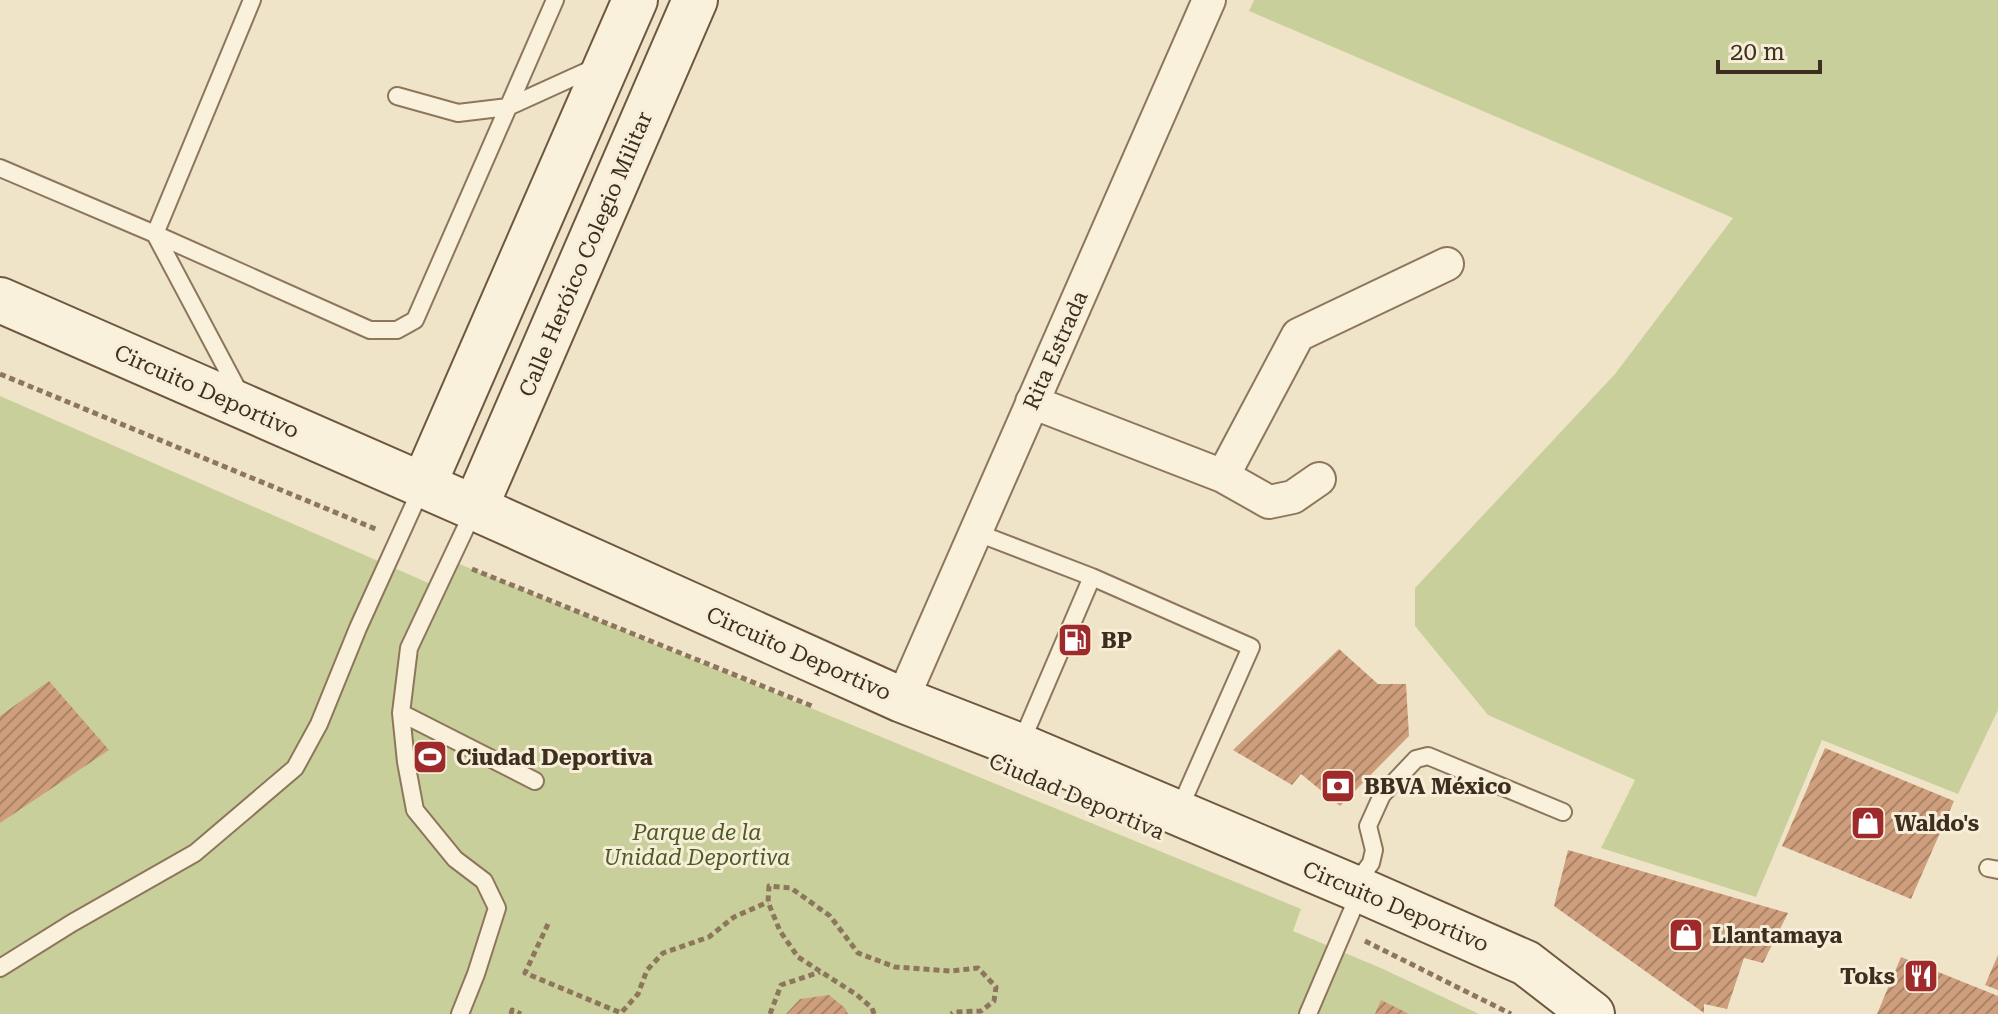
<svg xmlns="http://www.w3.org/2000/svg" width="1998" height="1014" font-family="'Roboto Serif',serif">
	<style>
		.green { fill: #c9cf9b }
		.building { fill: url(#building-hatch) }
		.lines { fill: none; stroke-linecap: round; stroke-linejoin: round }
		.lane-casing { stroke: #8d765c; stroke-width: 20 }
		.street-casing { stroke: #8d765c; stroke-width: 36 }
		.secondary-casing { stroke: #6f573f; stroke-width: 48 }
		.path { stroke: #8d765c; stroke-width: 5; stroke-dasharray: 6 4; stroke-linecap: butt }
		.lane { stroke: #faf1dc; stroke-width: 16 }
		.street { stroke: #faf1dc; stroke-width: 32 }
		.secondary { stroke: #faf1dc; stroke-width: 44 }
		.labels { text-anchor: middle; stroke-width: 6; stroke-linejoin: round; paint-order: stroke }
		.street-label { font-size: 22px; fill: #3d2e20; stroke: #f7eed8 }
		.poi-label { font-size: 22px; font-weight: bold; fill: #3d2e20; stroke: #f7eed8; text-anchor: start }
		.park-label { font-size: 22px; font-style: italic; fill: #4d5a26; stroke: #f7eed8 }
	</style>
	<defs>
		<pattern id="building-hatch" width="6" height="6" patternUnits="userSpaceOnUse" patternTransform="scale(2)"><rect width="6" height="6" fill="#cf9f7d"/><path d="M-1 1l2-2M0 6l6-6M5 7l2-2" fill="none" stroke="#a98266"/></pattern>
	</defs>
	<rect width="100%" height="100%" fill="#f0e4c8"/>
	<!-- green -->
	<path class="green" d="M 1254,0 L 1998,0 L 1998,710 L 1958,794 L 1822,740 L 1756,897 L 1601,848 L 1635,780 L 1488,715 L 1415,626 L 1415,588 L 1615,374 L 1733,218 L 1249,11 Z
		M 0,396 L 440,588 L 452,561 L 1301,909 L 1293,931 L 1383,969 L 1479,1014 L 0,1014 Z"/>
	<!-- building -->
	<path class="building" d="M 1339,649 L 1378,684 L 1406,684 L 1409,736 L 1340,806 L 1301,774 L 1292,785 L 1233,750 Z
		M 49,681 L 109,750 L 0,823 L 0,716 Z
		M 1825,748 L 1954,801 L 1911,899 L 1782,846 Z
		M 1568,850 L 1788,913 L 1763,963 L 1744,958 L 1727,1009 L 1704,1004 L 1704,1013 L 1554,906 Z
		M 1998,955 L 1998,990 L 1985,985 Z
		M 1901,957 L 1998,996 L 1998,1014 L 1877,1014 Z
		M 829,995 L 845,1008 L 848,1014 L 786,1014 L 800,999 Z
		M 1381,1000 L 1409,1014 L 1375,1014 Z"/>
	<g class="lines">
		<!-- lane casing -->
		<g class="lane-casing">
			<path id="lane" d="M 397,96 L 458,113 L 508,107 L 596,67
				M 0,168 L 155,234 L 370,330 L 397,330 L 415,320 L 555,0
				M 240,394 L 155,234 L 252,0
				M 975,532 L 1092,577
				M 401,713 L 535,781
				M 1020,745 L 1092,577 L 1251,647 L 1178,812
				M 1988,868 L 1998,870
				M 1354,886 L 1371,863 L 1374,850 L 1368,826 L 1382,795 L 1416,759 L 1428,756 L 1563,812
				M 0,968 L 72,923 L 195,853 L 295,768 L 319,724 L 358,628 L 422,487
				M 460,1014 L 476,974 L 497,908 L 484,881 L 455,859 L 415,810 L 406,762 L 401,713 L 409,648 L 474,510
				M 1308,1014 L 1360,892"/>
		</g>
		<!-- street casing -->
		<g class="street-casing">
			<path id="street" d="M 1032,402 L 1223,476 L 1269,502 L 1293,497 L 1319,479
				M 1223,476 L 1298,335 L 1447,264
				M 902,700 L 1209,0"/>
		</g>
		<!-- secondary casing -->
		<g class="secondary-casing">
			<path id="secondary" d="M 0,300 L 475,508 L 902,700 L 1020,746 L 1360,890 L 1526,963 L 1592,1014
				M 423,486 L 635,0
				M 475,508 L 695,0"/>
		</g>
		<!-- path -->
		<path class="path" d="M 0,374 L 378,530
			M 472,569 L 812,706
			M 548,924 L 525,973 L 621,1013 L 638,994 L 647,970 L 663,953 L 709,937 L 734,917 L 768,902
			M 1365,941 L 1511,1014
			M 511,1014 L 512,1010 L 521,1014
			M 770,1014 L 781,985 L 820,972
			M 874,1014 L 872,1008 L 857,995 L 798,957 L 780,931 L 768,902 L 769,886 L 791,888 L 830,916 L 858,953 L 895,967 L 951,971 L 978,968 L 996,987 L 994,1001 L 981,1011 L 954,1012 L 951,1014"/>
		<!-- lane -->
		<use href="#lane" class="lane"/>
		<!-- street -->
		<use href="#street" class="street"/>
		<!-- secondary -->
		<use href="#secondary" class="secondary"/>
	</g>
	<!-- icons -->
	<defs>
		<g id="fuel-square" transform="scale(1.8)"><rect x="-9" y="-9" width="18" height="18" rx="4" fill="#9e2a2b" stroke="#f7eed8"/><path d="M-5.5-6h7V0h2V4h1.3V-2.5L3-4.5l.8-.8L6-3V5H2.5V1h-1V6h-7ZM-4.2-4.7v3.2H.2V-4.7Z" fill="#fff"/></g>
		<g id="stadium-square" transform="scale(1.8)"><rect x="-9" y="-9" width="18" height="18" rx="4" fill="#9e2a2b" stroke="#f7eed8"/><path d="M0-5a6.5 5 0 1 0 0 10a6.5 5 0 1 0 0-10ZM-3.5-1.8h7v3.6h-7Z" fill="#fff"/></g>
		<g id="bank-square" transform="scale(1.8)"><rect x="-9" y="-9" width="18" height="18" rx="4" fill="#9e2a2b" stroke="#f7eed8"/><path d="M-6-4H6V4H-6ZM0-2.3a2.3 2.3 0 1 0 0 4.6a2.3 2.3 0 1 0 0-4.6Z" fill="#fff"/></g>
		<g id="shop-square" transform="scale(1.8)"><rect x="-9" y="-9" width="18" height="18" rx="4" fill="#9e2a2b" stroke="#f7eed8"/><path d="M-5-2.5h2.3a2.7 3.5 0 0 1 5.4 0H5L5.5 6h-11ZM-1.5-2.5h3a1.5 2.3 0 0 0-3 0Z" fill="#fff"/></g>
		<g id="restaurant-square" transform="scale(1.8)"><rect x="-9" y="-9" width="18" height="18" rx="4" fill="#9e2a2b" stroke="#f7eed8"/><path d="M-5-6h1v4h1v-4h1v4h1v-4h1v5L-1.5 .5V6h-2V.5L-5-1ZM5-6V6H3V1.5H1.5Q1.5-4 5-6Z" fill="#fff"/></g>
	</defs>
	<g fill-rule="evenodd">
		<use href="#fuel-square" x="1075" y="640"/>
		<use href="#stadium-square" x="430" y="757"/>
		<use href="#bank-square" x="1338" y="786"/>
		<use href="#shop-square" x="1868" y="823"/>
		<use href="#shop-square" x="1686" y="935"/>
		<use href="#restaurant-square" x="1921" y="976"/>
	</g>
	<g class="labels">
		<!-- street labels -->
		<g class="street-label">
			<text transform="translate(585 254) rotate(-67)" y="8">Calle Heróico Colegio Militar</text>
			<text transform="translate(1055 350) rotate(-66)" y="8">Rita Estrada</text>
			<text transform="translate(207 391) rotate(24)" y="8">Circuito Deportivo</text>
			<text transform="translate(799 653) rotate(24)" y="8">Circuito Deportivo</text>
			<text transform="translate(1077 796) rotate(23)" y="8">Ciudad Deportiva</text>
			<text transform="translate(1396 906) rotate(23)" y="8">Circuito Deportivo</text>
		</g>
		<!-- poi labels -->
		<g class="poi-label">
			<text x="1101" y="648">BP</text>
			<text x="456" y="765">Ciudad Deportiva</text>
			<text x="1364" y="794">BBVA México</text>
			<text x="1894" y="831">Waldo's</text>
			<text x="1712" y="943">Llantamaya</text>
			<text x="1895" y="984" text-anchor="end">Toks</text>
		</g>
		<!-- park labels -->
		<g class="park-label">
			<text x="697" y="840">Parque de la<tspan x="697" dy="25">Unidad Deportiva</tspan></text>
		</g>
	</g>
	<!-- scale -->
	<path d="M1718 60v12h102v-12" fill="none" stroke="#3d2e20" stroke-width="4"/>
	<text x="1730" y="60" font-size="24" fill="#3d2e20" stroke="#f7eed8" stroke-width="6" paint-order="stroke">20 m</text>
</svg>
